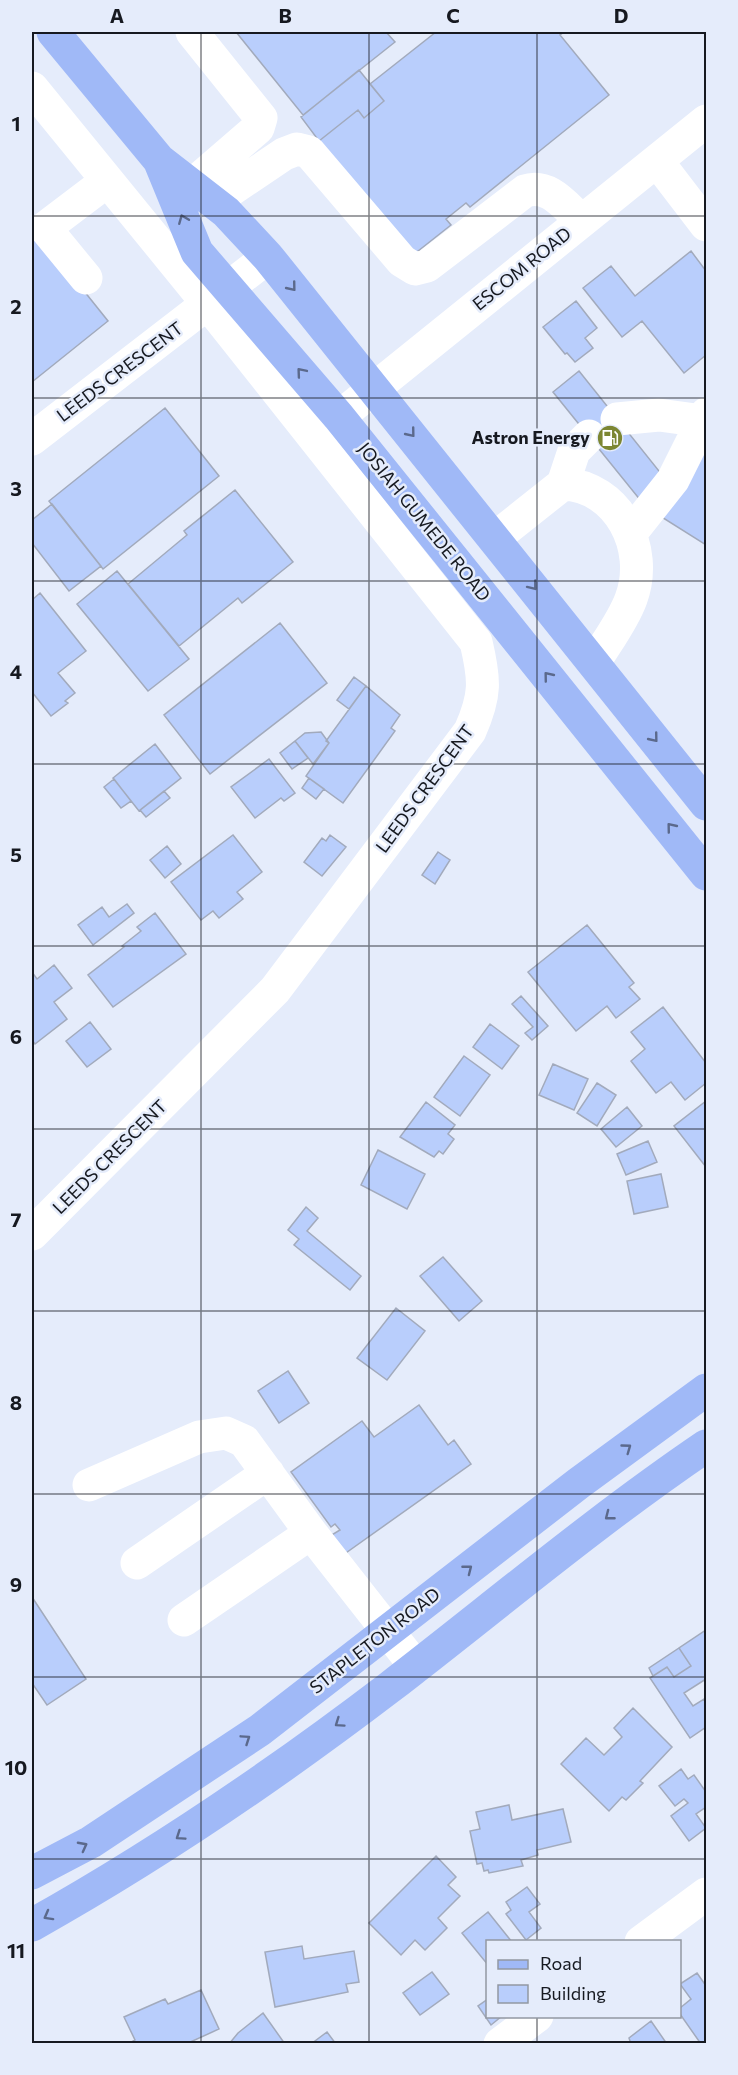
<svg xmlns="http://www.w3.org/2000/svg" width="738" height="2075" font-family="Commissioner,sans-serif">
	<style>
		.building { fill: #b9cefc; stroke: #a2aabc; stroke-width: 1.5 }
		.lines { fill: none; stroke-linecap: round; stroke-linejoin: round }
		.minor { stroke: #fff; stroke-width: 33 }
		.major { stroke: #a0b9f7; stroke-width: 33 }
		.oneway { stroke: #5b698c }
		.grid { fill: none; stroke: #161920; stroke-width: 1.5; stroke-opacity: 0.55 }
		.labels { text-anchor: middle; stroke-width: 5; stroke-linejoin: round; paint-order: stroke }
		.street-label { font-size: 18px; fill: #161920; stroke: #e5ecfb }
		.poi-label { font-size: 18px; font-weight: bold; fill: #161920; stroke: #e5ecfb; text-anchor: end }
		.neatline { fill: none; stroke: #161920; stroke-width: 2 }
		.grid-label { font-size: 20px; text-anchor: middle; font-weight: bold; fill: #161920 }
	</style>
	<rect width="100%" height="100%" fill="#e5ecfb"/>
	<!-- building -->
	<path class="building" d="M 236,32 L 386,32 L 395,42 L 303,115 Z
		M 436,32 L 564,32 L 560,35 L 609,95 L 470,207 L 466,203 L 446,219 L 451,225 L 413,255 L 319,141 L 358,110 L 364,118 L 384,101 L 370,84 Z
		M 359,70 L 384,101 L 364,118 L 358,110 L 319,141 L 301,117 Z
		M 32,226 L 108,321 L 32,382 Z
		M 691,251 L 706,271 L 706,355 L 684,373 L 642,321 L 622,337 L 583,288 L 611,266 L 635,296 Z
		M 576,301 L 597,328 L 585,338 L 593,348 L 575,362 L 567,353 L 565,354 L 543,327 Z
		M 579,371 L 667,481 L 641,501 L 553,392 Z
		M 165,408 L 219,476 L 103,569 L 49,501 Z
		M 706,443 L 706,545 L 660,516 Z
		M 235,490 L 293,562 L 242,603 L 238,598 L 179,646 L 128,584 L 187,535 L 184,531 Z
		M 52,504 L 101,566 L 69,591 L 32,543 L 32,520 Z
		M 117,571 L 189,659 L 148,691 L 77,604 Z
		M 40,593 L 86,651 L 58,673 L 75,693 L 65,701 L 68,703 L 51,716 L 32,692 L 32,600 Z
		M 280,623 L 327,683 L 210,774 L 164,715 Z
		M 354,677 L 366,686 L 349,709 L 337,700 Z
		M 366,686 L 400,715 L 391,728 L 395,731 L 343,803 L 306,776 L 329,743 L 326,741 Z
		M 321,732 L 329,743 L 313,764 L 295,741 L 305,733 Z
		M 295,741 L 308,758 L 292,769 L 280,753 Z
		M 155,744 L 181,778 L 139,811 L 113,778 Z
		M 269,759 L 295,793 L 284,801 L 281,798 L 255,818 L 231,787 Z
		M 309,778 L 324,789 L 316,799 L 302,788 Z
		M 114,779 L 131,801 L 121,808 L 104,787 Z
		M 164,791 L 170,798 L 146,817 L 140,810 Z
		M 233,835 L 262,872 L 237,892 L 243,899 L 219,918 L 213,911 L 201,920 L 171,882 Z
		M 330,835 L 346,847 L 322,876 L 304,862 L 322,838 L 326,841 Z
		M 167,846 L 181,864 L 165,878 L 150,860 Z
		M 438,852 L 450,860 L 435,884 L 422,875 Z
		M 127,904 L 134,913 L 93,945 L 78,925 L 102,907 L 109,917 Z
		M 155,913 L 186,954 L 113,1007 L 88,975 L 124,947 L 122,946 L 141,931 L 137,927 Z
		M 587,925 L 634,983 L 629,987 L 640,999 L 616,1018 L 607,1006 L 576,1031 L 528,972 Z
		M 54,965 L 72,988 L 54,1002 L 67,1019 L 35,1044 L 32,1040 L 32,972 L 37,979 Z
		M 521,996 L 548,1026 L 532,1040 L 525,1033 L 533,1027 L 512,1004 Z
		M 663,1007 L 706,1063 L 706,1083 L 685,1100 L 671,1082 L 656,1093 L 631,1061 L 645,1049 L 631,1032 Z
		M 90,1022 L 111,1049 L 87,1067 L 66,1041 Z
		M 490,1024 L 519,1046 L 502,1069 L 473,1047 Z
		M 464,1056 L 490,1075 L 460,1116 L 434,1097 Z
		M 553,1064 L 588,1079 L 574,1110 L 539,1095 Z
		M 597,1083 L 616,1095 L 597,1126 L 577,1113 Z
		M 706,1101 L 706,1167 L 674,1126 Z
		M 426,1102 L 455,1125 L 448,1134 L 454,1139 L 443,1154 L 439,1151 L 434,1157 L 400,1137 Z
		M 627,1107 L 642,1126 L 616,1147 L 601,1129 Z
		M 648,1141 L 657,1162 L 626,1175 L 617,1154 Z
		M 378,1150 L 425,1174 L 407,1209 L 361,1185 Z
		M 661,1174 L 668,1207 L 634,1214 L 627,1181 Z
		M 306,1207 L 318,1218 L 307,1231 L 361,1276 L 350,1290 L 294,1245 L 299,1239 L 288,1230 Z
		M 443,1257 L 482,1301 L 459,1321 L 420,1276 Z
		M 396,1308 L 425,1331 L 387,1380 L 357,1358 Z
		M 288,1371 L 309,1403 L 279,1423 L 258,1391 Z
		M 419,1405 L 448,1445 L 454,1440 L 471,1464 L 343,1555 L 330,1536 L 340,1530 L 335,1524 L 331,1527 L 291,1472 L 362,1421 L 374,1437 Z
		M 32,1597 L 86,1679 L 47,1705 L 32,1683 Z
		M 706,1630 L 706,1679 L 684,1693 L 693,1706 L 704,1699 L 706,1703 L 706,1727 L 690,1738 L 650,1678 L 667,1667 L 674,1677 L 691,1666 L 679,1648 Z
		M 679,1648 L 691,1666 L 674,1677 L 667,1667 L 653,1676 L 649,1668 Z
		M 633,1708 L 672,1747 L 640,1781 L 643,1783 L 626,1800 L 622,1797 L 609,1811 L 561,1764 L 586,1738 L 604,1755 L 622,1737 L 614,1728 Z
		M 681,1769 L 688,1779 L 694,1775 L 706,1792 L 706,1807 L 696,1814 L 706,1828 L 689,1841 L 671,1816 L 688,1803 L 684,1799 L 675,1806 L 659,1786 Z
		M 509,1805 L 512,1820 L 563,1809 L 571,1842 L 537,1850 L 538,1855 L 521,1860 L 523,1866 L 489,1873 L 488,1870 L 484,1871 L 482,1863 L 477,1864 L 470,1831 L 480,1829 L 476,1812 Z
		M 436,1856 L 456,1877 L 448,1885 L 460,1896 L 438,1918 L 447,1928 L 425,1950 L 415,1940 L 401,1955 L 369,1923 Z
		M 527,1887 L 540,1904 L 529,1912 L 541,1928 L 526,1940 L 506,1914 L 511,1910 L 506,1902 Z
		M 488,1912 L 512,1942 L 488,1942 L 488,1965 L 462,1933 Z
		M 302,1946 L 304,1959 L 354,1951 L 359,1982 L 346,1984 L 348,1992 L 275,2007 L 265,1952 Z
		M 432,1972 L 449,1994 L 420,2015 L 403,1993 Z
		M 697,1973 L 704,1983 L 706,1982 L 705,2044 L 701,2044 L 680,2014 L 680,2008 L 691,1999 L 680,1984 Z
		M 201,1990 L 219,2029 L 186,2044 L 128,2044 L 135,2040 L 124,2017 L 165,1999 L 168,2004 Z
		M 488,1999 L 488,2016 L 502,2016 L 491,2025 L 478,2006 Z
		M 263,2013 L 285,2044 L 229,2044 L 238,2033 Z
		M 651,2021 L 667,2044 L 631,2044 L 629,2038 Z
		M 327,2032 L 336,2044 L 311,2044 Z"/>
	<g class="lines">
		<!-- minor -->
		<path class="minor" d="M 192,32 L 261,118 L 258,128 L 192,185
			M 32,88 L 208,304 L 476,642 C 485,680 486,695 470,731 L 275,990 L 32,1234
			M 657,161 L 706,225
			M 213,202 L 284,154 L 297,149 L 309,152 L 402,261 L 415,269 L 427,266 L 525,191 C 549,183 565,206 582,221
			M 86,278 L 45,228 L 107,181
			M 339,417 L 706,121
			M 617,419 L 659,415 L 703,421
			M 32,439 L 268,257
			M 563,484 L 574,451 L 589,436
			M 631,533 L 673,480 L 706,414
			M 495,538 L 563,484 C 618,486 650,548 631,599 C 623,621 606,643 594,663
			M 89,1485 L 199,1437 L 226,1433 L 244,1441 L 311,1533 L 416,1667
			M 137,1563 L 268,1473
			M 184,1620 L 311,1533
			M 641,1942 L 706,1894
			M 500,2044 L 537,2016"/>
		<!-- major -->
		<path class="major" d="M 53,32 L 159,160 L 226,212 L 268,257 L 706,804
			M 160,162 L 197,252 L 339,417 L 706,874
			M 32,1873 L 91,1842 L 260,1730 L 579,1483 L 706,1390
			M 32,1925 C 157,1855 276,1774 390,1687 C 495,1606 597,1520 706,1446"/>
	</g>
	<!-- one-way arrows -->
	<defs><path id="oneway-chevron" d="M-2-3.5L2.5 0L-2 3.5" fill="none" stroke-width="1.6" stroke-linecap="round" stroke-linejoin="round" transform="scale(1.5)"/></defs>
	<g class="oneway">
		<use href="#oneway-chevron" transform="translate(183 219) rotate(-112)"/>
		<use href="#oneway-chevron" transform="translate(292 287) rotate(51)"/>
		<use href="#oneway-chevron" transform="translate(301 372) rotate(-130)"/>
		<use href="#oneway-chevron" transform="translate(411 433) rotate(51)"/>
		<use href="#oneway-chevron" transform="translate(533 586) rotate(52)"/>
		<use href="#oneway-chevron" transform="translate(548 676) rotate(-129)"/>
		<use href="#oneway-chevron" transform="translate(654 738) rotate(51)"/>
		<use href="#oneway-chevron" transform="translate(671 827) rotate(-129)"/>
		<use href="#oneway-chevron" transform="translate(627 1448) rotate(-36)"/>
		<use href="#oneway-chevron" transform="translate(609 1516) rotate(142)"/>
		<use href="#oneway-chevron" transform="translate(468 1569) rotate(-38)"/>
		<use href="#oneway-chevron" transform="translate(339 1723) rotate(145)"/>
		<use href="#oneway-chevron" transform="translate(246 1739) rotate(-34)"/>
		<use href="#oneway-chevron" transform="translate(180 1836) rotate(146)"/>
		<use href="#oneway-chevron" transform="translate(83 1846) rotate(-28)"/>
		<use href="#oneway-chevron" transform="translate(48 1916) rotate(151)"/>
	</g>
	<!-- grid -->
	<path class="grid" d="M 201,32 L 201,2044M 369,32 L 369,2044M 537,32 L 537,1942M 32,216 L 706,216M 32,398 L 706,398M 32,581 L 706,581M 32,764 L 706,764M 32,946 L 706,946M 32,1129 L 706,1129M 32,1311 L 706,1311M 32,1494 L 706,1494M 32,1677 L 706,1677M 32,1859 L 706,1859M 537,2016 L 537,2044"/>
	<!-- icons -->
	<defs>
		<g id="fuel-disc" transform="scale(1.35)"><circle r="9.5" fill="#7c8632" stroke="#e5ecfb"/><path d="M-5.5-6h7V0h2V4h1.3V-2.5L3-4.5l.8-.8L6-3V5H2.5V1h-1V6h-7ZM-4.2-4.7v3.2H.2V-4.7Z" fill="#fff"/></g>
	</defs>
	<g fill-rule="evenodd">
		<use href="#fuel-disc" x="610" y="438"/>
	</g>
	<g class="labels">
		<!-- street labels -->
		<g class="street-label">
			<text transform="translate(522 269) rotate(-39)" y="6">ESCOM ROAD</text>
			<text transform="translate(120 372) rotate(-37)" y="6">LEEDS CRESCENT</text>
			<text transform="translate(424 522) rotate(51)" y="6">JOSIAH GUMEDE ROAD</text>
			<text transform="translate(425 789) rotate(-54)" y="6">LEEDS CRESCENT</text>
			<text transform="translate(110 1157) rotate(-45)" y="6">LEEDS CRESCENT</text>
			<text transform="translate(375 1641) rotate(-38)" y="6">STAPLETON ROAD</text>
		</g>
		<!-- poi labels -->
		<g class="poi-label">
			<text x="590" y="444">Astron Energy</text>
		</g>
	</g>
	<!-- border -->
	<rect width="738" height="2075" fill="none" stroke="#e5ecfb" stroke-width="66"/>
	<!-- legend -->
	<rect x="486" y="1940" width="195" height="78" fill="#e5ecfb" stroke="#9298a3" stroke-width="1.5"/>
	<rect x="498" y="1960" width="30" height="9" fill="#a0b9f7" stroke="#9298a3" stroke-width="1.5"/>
	<text x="540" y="1970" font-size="18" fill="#161920">Road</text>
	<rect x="498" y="1985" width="30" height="18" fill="#b9cefc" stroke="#9298a3" stroke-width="1.5"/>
	<text x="540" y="2000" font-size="18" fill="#161920">Building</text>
	<rect x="33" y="33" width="672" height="2009" class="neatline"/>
	<g class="grid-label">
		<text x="117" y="23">A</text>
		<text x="285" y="23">B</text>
		<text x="453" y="23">C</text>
		<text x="621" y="23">D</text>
		<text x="16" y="131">1</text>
		<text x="16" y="314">2</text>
		<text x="16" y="496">3</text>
		<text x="16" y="679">4</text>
		<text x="16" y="862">5</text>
		<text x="16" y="1044">6</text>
		<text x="16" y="1227">7</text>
		<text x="16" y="1410">8</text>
		<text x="16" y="1592">9</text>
		<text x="16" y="1775">10</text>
		<text x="16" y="1958">11</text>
	</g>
</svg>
